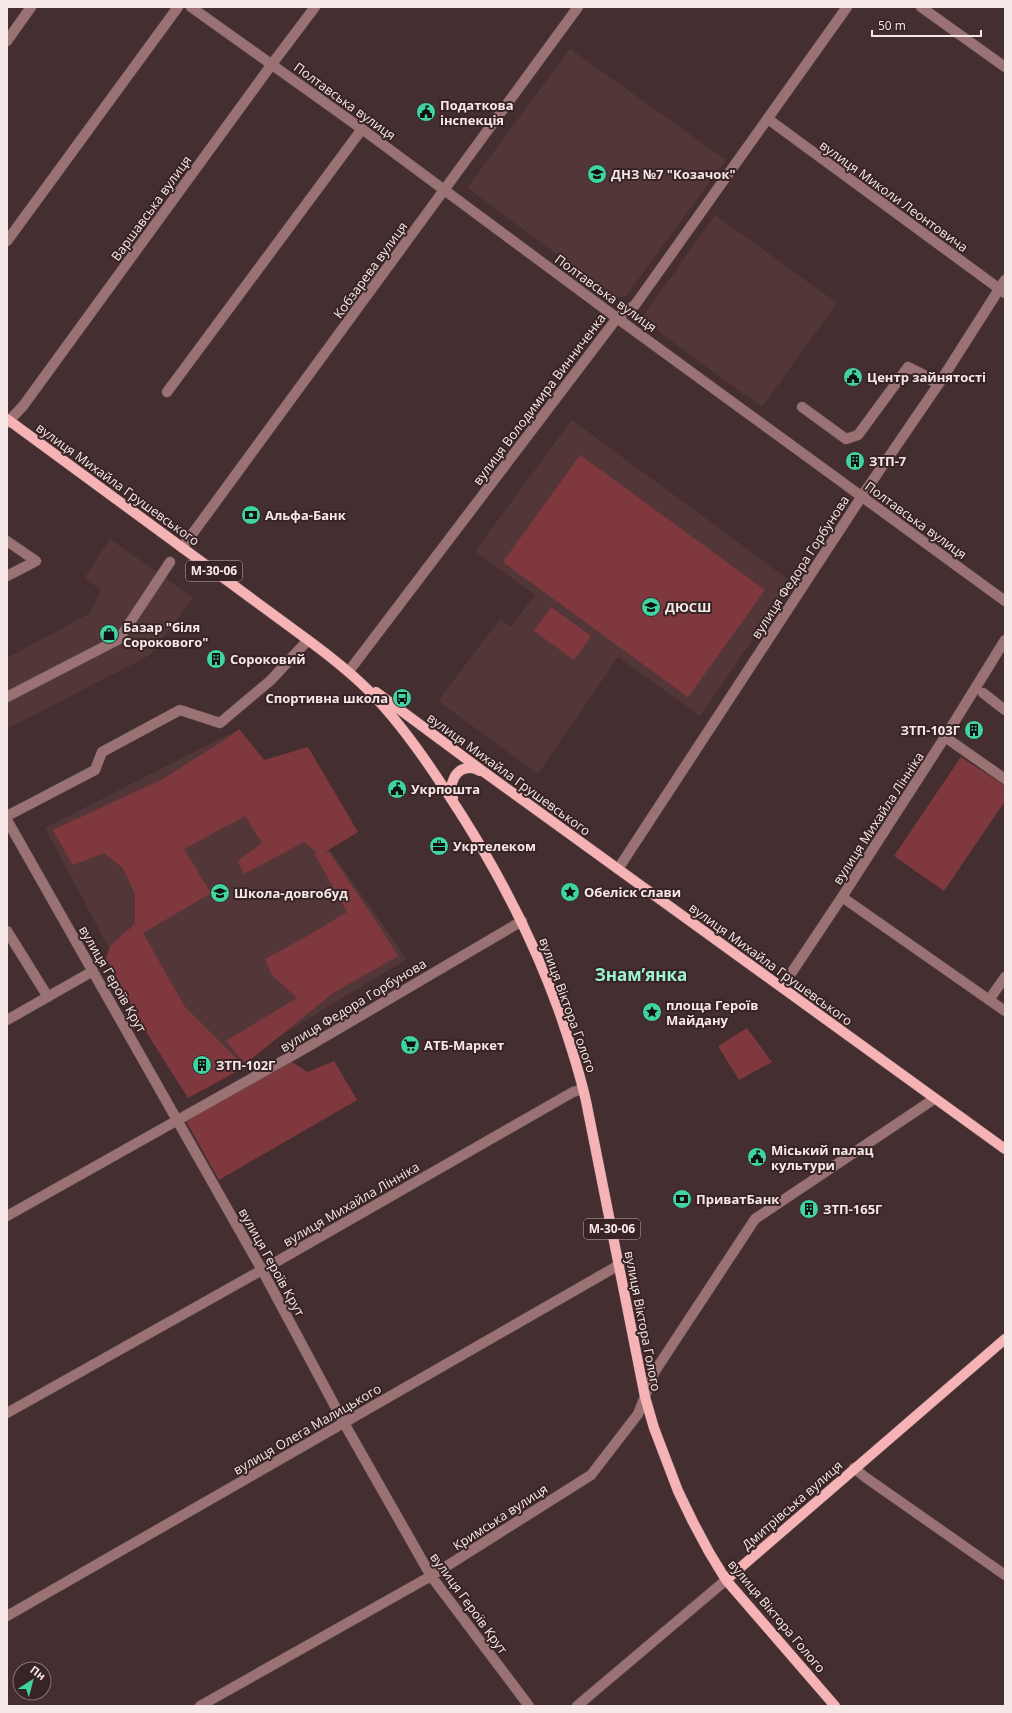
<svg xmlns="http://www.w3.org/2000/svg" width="1012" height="1713" font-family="'Open Sans',sans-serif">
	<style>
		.built { fill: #533738 }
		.green { fill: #80383f }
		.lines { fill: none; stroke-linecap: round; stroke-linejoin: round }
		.minor-casing { stroke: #614c4d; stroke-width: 11 }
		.major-casing { stroke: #614c4d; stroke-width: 11 }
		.minor { stroke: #9a7274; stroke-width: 10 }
		.major { stroke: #f5b3b6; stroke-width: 10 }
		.labels { text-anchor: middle; stroke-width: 4; stroke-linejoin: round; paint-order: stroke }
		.shield { fill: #392425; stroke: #beadae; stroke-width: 1 }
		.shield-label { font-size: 12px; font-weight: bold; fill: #f7e8e8 }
		.street-label { font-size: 13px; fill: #f7e8e8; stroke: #392425 }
		.poi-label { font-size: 13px; font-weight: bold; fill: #f7e8e8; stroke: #392425; text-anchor: start }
		.district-label { font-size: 17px; font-weight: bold; fill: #9bf4cf; stroke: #392425 }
	</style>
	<rect width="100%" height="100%" fill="#442e2f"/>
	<!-- built -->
	<path class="built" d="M 570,49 L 726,160 L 626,296 L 617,298 L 467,188 Z
		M 715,215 L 837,303 L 762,407 L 641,319 Z
		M 572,420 L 792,582 L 700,716 L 618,657 L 538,774 L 438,701 L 500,619 L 511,627 L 535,595 L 475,551 Z
		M 110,539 L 193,598 L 150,655 L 7,729 L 7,658 L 90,613 L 101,591 L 85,577 Z
		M 229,734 L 311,823 L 407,959 L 186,1093 L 45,828 Z"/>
	<!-- green -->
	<path class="green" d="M 580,455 L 765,590 L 688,697 L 503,562 Z
		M 551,607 L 591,636 L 574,660 L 534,631 Z
		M 239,729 L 264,760 L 308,747 L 358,832 L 325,852 L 329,852 L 380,927 L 398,956 L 336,991 L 245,1064 L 226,1041 L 297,998 L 272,975 L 265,959 L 311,934 L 347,912 L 314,853 L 318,853 L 304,842 L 244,874 L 238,861 L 262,843 L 245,816 L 184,849 L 211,893 L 143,933 L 185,1007 L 245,1067 L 188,1098 L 145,1030 L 106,958 L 111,945 L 135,924 L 135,894 L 123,868 L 104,853 L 73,865 L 53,830 L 163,779 L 223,741 Z
		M 961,757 L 1005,786 L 1005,801 L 944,891 L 894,856 Z
		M 747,1028 L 772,1062 L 739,1080 L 718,1046 Z
		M 290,1061 L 308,1072 L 334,1061 L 357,1100 L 219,1180 L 186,1121 Z"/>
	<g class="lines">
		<!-- minor casing -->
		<g class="minor-casing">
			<path id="minor" d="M 191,7 L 362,129 L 617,318 L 1005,601
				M 921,7 L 1005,67
				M 7,41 L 31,7
				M 768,119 L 1005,293
				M 7,241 L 178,7
				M 167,392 L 362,129
				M 802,407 L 846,439 L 858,435 L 908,367 L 924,375 L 938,385
				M 7,423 L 23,406 L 272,64 L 315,7
				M 7,541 L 36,561 L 7,576
				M 182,548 L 578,7
				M 349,671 L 617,318 L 635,305 L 847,7
				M 983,693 L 1005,710
				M 7,697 L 119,639 L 170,562
				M 945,737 L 1005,779
				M 7,816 L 95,770 L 102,752 L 180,710 L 220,723 L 271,680 L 308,640
				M 7,820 L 262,1270 L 344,1423 L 431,1576 L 529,1706
				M 618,869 L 862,496 L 938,385 L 1005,280
				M 842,897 L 1005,1011
				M 7,931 L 48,997
				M 782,987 L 842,897 L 945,737 L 1005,640
				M 989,1000 L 1005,977
				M 7,1020 L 93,971
				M 7,1216 L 304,1049 L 522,921
				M 7,1413 L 262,1270 L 573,1092 L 583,1089
				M 854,1468 L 865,1477 L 1005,1575
				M 7,1616 L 619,1265
				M 200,1706 L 431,1576 L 591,1475 L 638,1414 L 655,1371 L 755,1219 L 934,1099
				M 577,1706 L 726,1580"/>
		</g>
		<!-- major casing -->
		<g class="major-casing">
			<path id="major" d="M 7,419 L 308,640 C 331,657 353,674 373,695 C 401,724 424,757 446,791 C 492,860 531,933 559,1011 C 569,1040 579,1070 586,1101 L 645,1397 L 654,1428 L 678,1491 L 693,1522 L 709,1552 L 726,1580 L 835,1706
				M 376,692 L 484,772 L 1005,1149
				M 453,798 C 448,785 455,767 471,768 C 474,768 478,770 480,771
				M 726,1580 L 1005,1339"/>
		</g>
		<!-- minor -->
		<use href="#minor" class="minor"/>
		<!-- major -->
		<use href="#major" class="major"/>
	</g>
	<!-- icons -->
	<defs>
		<g id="civic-disc" transform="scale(1)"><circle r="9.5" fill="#3fd4a2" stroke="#392425"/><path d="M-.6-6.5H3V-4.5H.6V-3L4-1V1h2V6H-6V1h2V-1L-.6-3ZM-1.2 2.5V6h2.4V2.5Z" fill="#111"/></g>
		<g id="school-disc" transform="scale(1)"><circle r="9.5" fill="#3fd4a2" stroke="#392425"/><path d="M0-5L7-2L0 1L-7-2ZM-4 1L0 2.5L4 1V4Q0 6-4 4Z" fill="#111"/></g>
		<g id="building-disc" transform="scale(1)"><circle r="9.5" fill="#3fd4a2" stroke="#392425"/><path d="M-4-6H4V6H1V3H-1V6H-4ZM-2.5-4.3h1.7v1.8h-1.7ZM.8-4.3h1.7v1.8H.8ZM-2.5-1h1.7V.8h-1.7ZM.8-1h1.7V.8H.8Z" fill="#111"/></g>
		<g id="bank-disc" transform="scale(1)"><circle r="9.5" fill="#3fd4a2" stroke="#392425"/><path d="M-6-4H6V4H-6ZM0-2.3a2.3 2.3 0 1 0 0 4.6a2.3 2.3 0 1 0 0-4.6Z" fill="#111"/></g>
		<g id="shop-disc" transform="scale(1)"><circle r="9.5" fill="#3fd4a2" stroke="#392425"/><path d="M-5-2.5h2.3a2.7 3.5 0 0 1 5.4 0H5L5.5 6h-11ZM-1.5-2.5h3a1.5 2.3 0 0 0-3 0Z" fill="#111"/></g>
		<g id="bus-disc" transform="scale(1)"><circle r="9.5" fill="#3fd4a2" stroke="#392425"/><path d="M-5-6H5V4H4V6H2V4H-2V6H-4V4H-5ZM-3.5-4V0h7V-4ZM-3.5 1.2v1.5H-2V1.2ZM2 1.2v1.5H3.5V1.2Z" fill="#111"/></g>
		<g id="office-disc" transform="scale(1)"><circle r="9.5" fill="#3fd4a2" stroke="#392425"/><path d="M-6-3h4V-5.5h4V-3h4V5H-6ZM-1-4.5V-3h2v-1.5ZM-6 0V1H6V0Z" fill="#111"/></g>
		<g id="sight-disc" transform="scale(1)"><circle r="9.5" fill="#3fd4a2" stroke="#392425"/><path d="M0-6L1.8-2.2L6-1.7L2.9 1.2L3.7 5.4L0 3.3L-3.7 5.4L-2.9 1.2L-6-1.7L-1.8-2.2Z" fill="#111"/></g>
		<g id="supermarket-disc" transform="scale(1)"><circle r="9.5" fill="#3fd4a2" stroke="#392425"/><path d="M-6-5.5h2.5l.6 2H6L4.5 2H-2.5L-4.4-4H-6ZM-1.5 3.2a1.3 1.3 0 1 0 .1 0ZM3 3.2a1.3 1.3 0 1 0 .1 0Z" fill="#111"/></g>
	</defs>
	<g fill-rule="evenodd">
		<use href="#civic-disc" x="426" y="112"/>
		<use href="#school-disc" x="597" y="174"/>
		<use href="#civic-disc" x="853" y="377"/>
		<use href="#building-disc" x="855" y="461"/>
		<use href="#bank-disc" x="251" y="515"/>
		<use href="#school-disc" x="651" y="607"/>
		<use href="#shop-disc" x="109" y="634"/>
		<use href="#building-disc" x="216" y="659"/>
		<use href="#bus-disc" x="402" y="698"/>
		<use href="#building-disc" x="974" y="730"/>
		<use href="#civic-disc" x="397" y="789"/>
		<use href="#office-disc" x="439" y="846"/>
		<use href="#sight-disc" x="570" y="892"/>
		<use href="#school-disc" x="220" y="893"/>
		<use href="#sight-disc" x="652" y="1012"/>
		<use href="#supermarket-disc" x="410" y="1045"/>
		<use href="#building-disc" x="202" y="1065"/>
		<use href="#civic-disc" x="757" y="1157"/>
		<use href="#bank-disc" x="682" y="1199"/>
		<use href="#building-disc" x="809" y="1209"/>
	</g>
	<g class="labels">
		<!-- shield labels -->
		<g class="shield">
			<rect x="186" y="561" width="56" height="20" rx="3"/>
			<rect x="584" y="1219" width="56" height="20" rx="3"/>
		</g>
		<g class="shield-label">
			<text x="214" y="575">М-30-06</text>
			<text x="612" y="1233">М-30-06</text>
		</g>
		<!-- street labels -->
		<g class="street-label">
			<text transform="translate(345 101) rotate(36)" y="5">Полтавська вулиця</text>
			<text transform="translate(894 196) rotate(36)" y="5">вулиця Миколи Леонтовича</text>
			<text transform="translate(151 208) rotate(-54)" y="5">Варшавська вулиця</text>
			<text transform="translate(370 270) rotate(-54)" y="5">Кобзарева вулиця</text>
			<text transform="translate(606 293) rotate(36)" y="5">Полтавська вулиця</text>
			<text transform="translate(539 399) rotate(-53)" y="5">вулиця Володимира Винниченка</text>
			<text transform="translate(118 484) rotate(36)" y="5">вулиця Михайла Грушевського</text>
			<text transform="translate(916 520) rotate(36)" y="5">Полтавська вулиця</text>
			<text transform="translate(800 567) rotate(-57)" y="5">вулиця Федора Горбунова</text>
			<text transform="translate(509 774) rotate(36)" y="5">вулиця Михайла Грушевського</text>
			<text transform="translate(878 818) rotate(-57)" y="5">вулиця Михайла Лінніка</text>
			<text transform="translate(771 964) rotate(36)" y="5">вулиця Михайла Грушевського</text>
			<text transform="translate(113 979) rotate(60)" y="5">вулиця Героїв Крут</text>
			<text transform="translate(353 1005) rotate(-31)" y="5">вулиця Федора Горбунова</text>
			<text transform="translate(568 1005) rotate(70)" y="5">вулиця Віктора Голого</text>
			<text transform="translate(351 1204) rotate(-30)" y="5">вулиця Михайла Лінніка</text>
			<text transform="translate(272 1262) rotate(61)" y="5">вулиця Героїв Крут</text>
			<text transform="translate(643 1321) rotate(79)" y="5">вулиця Віктора Голого</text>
			<text transform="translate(307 1429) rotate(-30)" y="5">вулиця Олега Малицького</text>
			<text transform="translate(792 1505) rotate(-41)" y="5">Дмитрівська вулиця</text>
			<text transform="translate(500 1517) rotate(-33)" y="5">Кримська вулиця</text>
			<text transform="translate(469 1603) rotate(54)" y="5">вулиця Героїв Крут</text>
			<text transform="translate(777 1616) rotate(50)" y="5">вулиця Віктора Голого</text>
		</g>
		<!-- poi labels -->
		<g class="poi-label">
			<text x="440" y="110">Податкова<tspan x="440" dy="15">інспекція</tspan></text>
			<text x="611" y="179">ДНЗ №7 "Козачок"</text>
			<text x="867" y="382">Центр зайнятості</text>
			<text x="869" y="466">ЗТП-7</text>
			<text x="265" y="520">Альфа-Банк</text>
			<text x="665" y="612">ДЮСШ</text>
			<text x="123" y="632">Базар "біля<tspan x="123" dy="15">Сорокового"</tspan></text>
			<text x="230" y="664">Сороковий</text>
			<text x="388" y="703" text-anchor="end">Спортивна школа</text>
			<text x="960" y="735" text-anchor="end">ЗТП-103Г</text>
			<text x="411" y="794">Укрпошта</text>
			<text x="453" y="851">Укртелеком</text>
			<text x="584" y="897">Обеліск слави</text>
			<text x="234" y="898">Школа-довгобуд</text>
			<text x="666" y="1010">площа Героїв<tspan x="666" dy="15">Майдану</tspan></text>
			<text x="424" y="1050">АТБ-Маркет</text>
			<text x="216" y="1070">ЗТП-102Г</text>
			<text x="771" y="1155">Міський палац<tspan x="771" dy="15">культури</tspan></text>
			<text x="696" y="1204">ПриватБанк</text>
			<text x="823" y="1214">ЗТП-165Г</text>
		</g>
		<!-- district labels -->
		<g class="district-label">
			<text x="641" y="981">Знам’янка</text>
		</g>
	</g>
	<!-- border -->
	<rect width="1012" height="1713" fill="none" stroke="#f7e8e8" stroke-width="16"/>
	<!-- north arrow -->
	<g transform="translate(32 1681) rotate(36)"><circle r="19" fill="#392425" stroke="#857273"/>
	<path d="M0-3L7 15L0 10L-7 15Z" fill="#3fd4a2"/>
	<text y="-6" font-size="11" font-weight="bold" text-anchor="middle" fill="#f7e8e8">Пн</text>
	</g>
	<!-- scale -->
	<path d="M872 30v6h109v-6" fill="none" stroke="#f7e8e8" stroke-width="2"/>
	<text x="878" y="30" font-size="12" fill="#f7e8e8" stroke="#392425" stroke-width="3" paint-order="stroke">50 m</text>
</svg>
